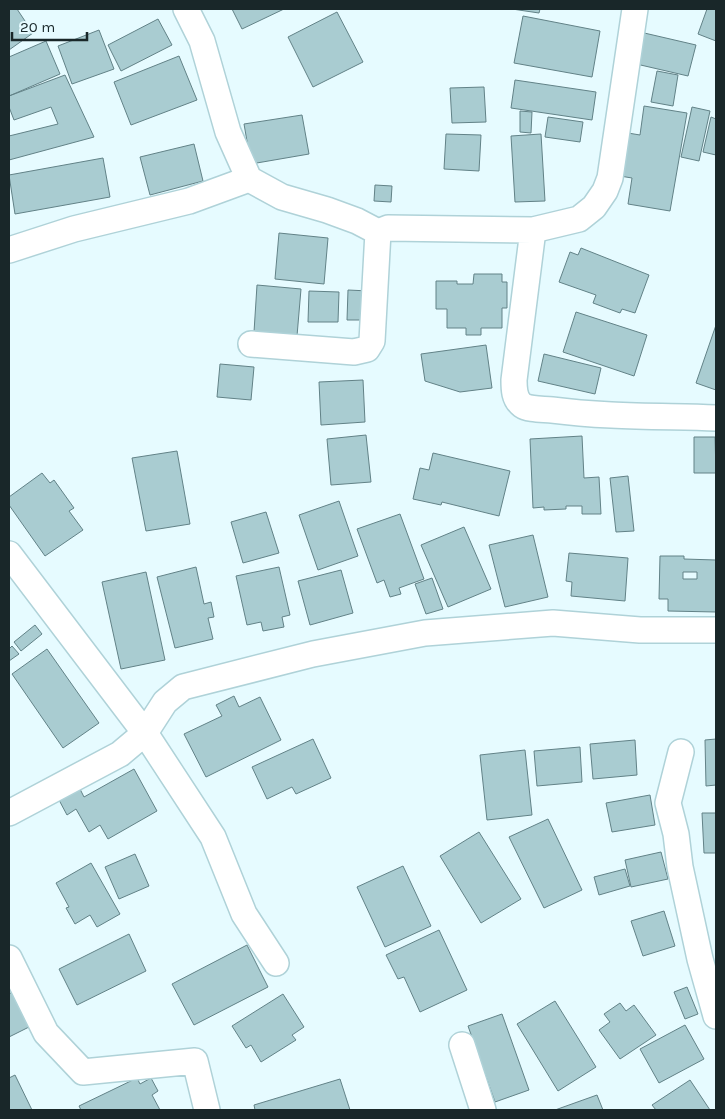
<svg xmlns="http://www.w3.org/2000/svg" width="725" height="1119" font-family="Karla,sans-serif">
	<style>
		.building { fill: #a9ccd1; stroke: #628287; fill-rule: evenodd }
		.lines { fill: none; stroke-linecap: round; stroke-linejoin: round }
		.street-casing { stroke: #afd2d8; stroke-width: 28 }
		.street { stroke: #fff; stroke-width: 25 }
	</style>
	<rect width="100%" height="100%" fill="#e6fbff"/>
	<!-- building -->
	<path class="building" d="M 9,9 L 17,9 L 33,33 L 9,50 Z
		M 232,9 L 284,9 L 242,29 Z
		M 512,9 L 540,9 L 539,13 Z
		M 707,9 L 716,9 L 716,41 L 698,34 Z
		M 337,12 L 363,62 L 313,87 L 288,37 Z
		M 523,16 L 600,31 L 592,77 L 514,63 Z
		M 158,19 L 172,45 L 121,71 L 108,45 Z
		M 99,30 L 114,69 L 72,84 L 58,46 Z
		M 640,32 L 696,45 L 688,76 L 632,63 Z
		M 46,41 L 60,74 L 9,96 L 9,57 Z
		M 179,56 L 197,100 L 131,125 L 114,82 Z
		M 657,71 L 678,75 L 673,106 L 651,102 Z
		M 65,75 L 94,137 L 9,160 L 9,136 L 58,124 L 51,107 L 14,120 L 9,107 L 9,96 Z
		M 515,80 L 596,92 L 592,120 L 511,108 Z
		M 484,87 L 486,122 L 452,123 L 450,88 Z
		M 644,106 L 687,113 L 670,211 L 628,204 L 632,178 L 620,176 L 628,133 L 640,135 Z
		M 692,107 L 710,111 L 699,161 L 681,157 Z
		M 520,111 L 532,112 L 531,133 L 520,132 Z
		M 302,115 L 309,154 L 251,164 L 244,124 Z
		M 548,117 L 583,122 L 580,142 L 545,137 Z
		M 711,117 L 716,119 L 716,155 L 703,152 Z
		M 446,134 L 481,135 L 479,171 L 444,169 Z
		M 541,134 L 545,201 L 515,202 L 511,136 Z
		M 194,144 L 203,181 L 150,195 L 140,157 Z
		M 103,158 L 110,197 L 15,214 L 9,175 Z
		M 375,185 L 392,186 L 391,202 L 374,201 Z
		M 279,233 L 328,238 L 324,284 L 275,279 Z
		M 581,248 L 649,275 L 635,313 L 622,309 L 620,313 L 593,303 L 596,295 L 559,282 L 570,252 L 578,255 Z
		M 474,274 L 502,274 L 502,282 L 507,282 L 507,308 L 502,308 L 502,328 L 481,328 L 481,335 L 466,335 L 466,328 L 447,328 L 447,309 L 436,309 L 436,281 L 457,281 L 457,284 L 473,284 Z
		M 257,285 L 301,289 L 297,336 L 254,332 Z
		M 348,290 L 369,291 L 368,320 L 347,320 Z
		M 309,291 L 339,292 L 338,322 L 308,322 Z
		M 576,312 L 647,335 L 634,376 L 563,352 Z
		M 716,325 L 716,390 L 696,383 Z
		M 486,345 L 492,388 L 460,392 L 425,381 L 421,354 Z
		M 544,354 L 601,368 L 595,394 L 538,381 Z
		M 220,364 L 254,367 L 251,400 L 217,397 Z
		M 363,380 L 365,422 L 321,425 L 319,382 Z
		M 366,435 L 371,482 L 331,485 L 327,439 Z
		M 582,436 L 584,478 L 599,477 L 601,514 L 582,514 L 582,506 L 566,506 L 566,509 L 544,510 L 544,507 L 533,508 L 530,439 Z
		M 694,437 L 715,437 L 716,473 L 694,473 Z
		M 177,451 L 190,524 L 146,531 L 132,458 Z
		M 433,453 L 510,471 L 499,516 L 442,502 L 441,505 L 413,499 L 420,468 L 429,470 Z
		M 42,473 L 50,483 L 54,480 L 74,508 L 69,511 L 83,530 L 45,556 L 9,505 L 9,497 Z
		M 628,476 L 634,531 L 616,532 L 610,478 Z
		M 339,501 L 358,556 L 318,570 L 299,515 Z
		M 266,512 L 279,553 L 243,563 L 231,522 Z
		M 400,514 L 424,579 L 399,588 L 401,594 L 390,597 L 384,580 L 377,583 L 357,529 Z
		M 464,527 L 491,589 L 448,607 L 421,545 Z
		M 533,535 L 548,597 L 505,607 L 489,545 Z
		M 569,553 L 628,558 L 625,601 L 571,596 L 572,582 L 566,581 Z
		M 660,556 L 684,556 L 684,559 L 716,560 L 716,612 L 668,611 L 668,599 L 659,599 ZM 683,572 L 697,572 L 697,579 L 683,579 Z
		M 196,567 L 204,604 L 211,602 L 214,617 L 208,618 L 213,639 L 175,648 L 157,577 Z
		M 279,567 L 290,615 L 282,617 L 284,627 L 263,631 L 261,622 L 247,625 L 236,576 Z
		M 341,570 L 353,613 L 310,625 L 298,581 Z
		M 146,572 L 165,660 L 121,669 L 102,582 Z
		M 432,578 L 443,609 L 426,614 L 415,584 Z
		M 35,625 L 42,634 L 21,651 L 14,642 Z
		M 12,646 L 19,654 L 9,661 L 9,649 Z
		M 47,649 L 99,723 L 63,748 L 12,674 Z
		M 234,696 L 239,707 L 260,697 L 281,740 L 206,777 L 184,734 L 222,716 L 216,705 Z
		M 313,739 L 331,778 L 296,794 L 292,787 L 267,799 L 252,767 Z
		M 716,739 L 716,785 L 706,786 L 705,740 Z
		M 635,740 L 637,775 L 593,779 L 590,744 Z
		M 580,747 L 582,782 L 537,786 L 534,751 Z
		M 525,750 L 532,815 L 487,820 L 480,755 Z
		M 134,769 L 157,811 L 108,839 L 100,825 L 89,832 L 76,809 L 67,815 L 59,800 L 80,789 L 84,797 Z
		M 650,795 L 655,825 L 612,832 L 606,803 Z
		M 702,813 L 716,813 L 716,853 L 704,853 Z
		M 548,819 L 582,890 L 544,908 L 509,837 Z
		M 479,832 L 521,899 L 481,923 L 440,856 Z
		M 661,852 L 668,879 L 631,887 L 625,860 Z
		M 135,854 L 149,886 L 119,899 L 105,867 Z
		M 91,863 L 120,914 L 97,927 L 90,915 L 75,924 L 66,908 L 69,907 L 56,883 Z
		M 403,866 L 431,926 L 385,947 L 357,887 Z
		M 625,869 L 630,886 L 599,895 L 594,877 Z
		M 664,911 L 675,946 L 643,956 L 631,921 Z
		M 439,930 L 467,990 L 420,1012 L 404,977 L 398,979 L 386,955 Z
		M 129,934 L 146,971 L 77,1005 L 59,969 Z
		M 247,945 L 268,987 L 194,1025 L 172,984 Z
		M 687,987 L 698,1014 L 685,1019 L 674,992 Z
		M 14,991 L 33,1025 L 9,1037 L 9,994 Z
		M 283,994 L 304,1027 L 292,1035 L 296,1040 L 261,1062 L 251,1045 L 246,1048 L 232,1026 Z
		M 555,1001 L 596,1067 L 558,1091 L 517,1024 Z
		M 620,1003 L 626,1011 L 634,1005 L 656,1035 L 620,1059 L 599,1030 L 610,1022 L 604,1014 Z
		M 502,1014 L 529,1090 L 495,1102 L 468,1026 Z
		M 685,1025 L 704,1059 L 659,1083 L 640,1049 Z
		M 15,1075 L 32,1110 L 9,1110 L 9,1078 Z
		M 137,1078 L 140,1084 L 151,1078 L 158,1091 L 152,1095 L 160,1110 L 81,1110 L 79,1106 Z
		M 340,1079 L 350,1110 L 255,1110 L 254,1105 Z
		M 690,1080 L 710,1110 L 656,1110 L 652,1105 Z
		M 597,1095 L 603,1110 L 555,1110 Z"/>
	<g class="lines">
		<!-- street casing -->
		<g class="street-casing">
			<path id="street" d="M 249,179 L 282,197 L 327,210 L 357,221 L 378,232 L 388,228 L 533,230 L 579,219 L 594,207 L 605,191 L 610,178 L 635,9
				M 533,230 L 514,380 C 514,389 514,399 522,405 C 529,410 543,409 552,410 C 606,417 661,416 716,418
				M 9,250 L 74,229 L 189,201 L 249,179 L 228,132 L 202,41 L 186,9
				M 251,344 L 354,352 L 367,349 L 372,341 L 378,232
				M 9,554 L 145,733 L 213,837 L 244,914 L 276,963
				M 681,752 L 668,803 L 676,834 L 680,867 L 700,959 L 716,1016
				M 9,813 L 120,754 L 145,733 L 165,702 L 183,687 L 313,654 L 425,633 L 553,623 L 640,630 L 716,630
				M 9,958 L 46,1033 L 83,1072 L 195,1061 L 207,1110
				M 462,1045 L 483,1110"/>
		</g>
		<!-- street -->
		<use href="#street" class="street"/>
	</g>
	<!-- border -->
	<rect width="725" height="1119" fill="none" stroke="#192729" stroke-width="20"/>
	<!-- scale -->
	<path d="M12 32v8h75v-8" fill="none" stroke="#192729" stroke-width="2.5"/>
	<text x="20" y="32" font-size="15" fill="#192729" stroke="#e6fbff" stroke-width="4" paint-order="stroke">20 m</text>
</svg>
